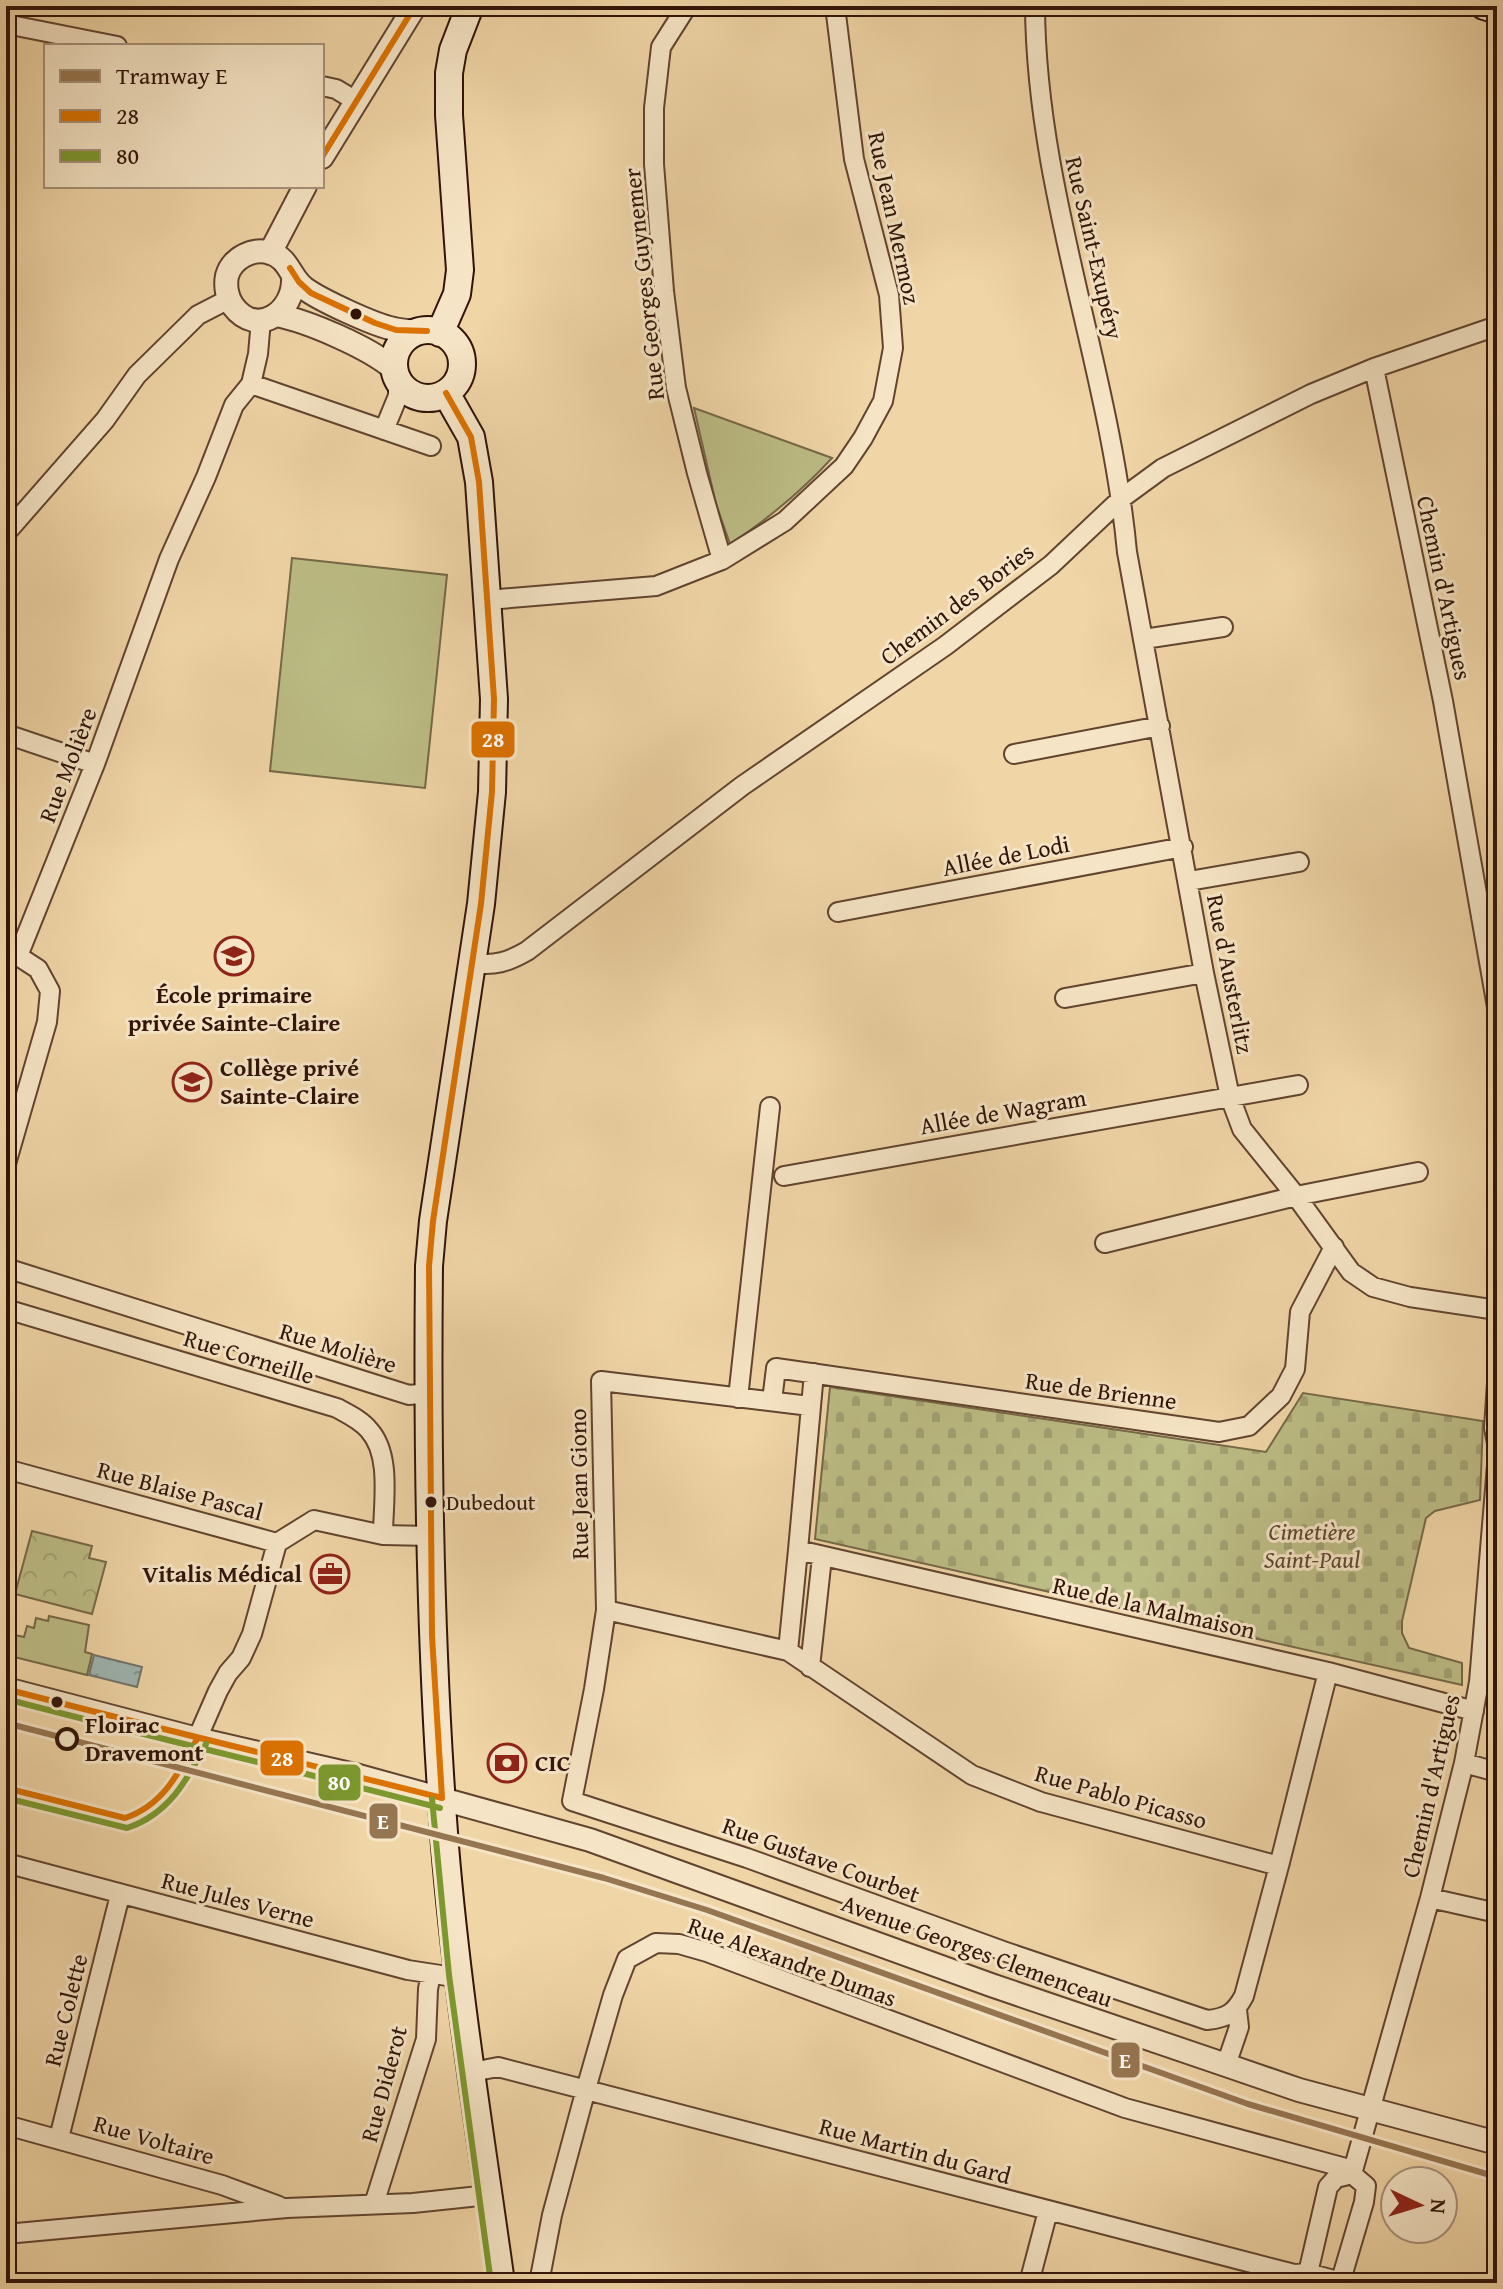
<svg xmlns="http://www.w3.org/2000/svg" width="1503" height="2289" font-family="'Gentium Book Plus',serif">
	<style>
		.green { fill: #bcbc85; stroke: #766847; stroke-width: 2 }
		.forest { fill: url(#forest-crowns); stroke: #766847; stroke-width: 2 }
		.cemetery { fill: url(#cemetery-stones); stroke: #766847; stroke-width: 2 }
		.water { fill: url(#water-ripples); stroke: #72756e; stroke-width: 2 }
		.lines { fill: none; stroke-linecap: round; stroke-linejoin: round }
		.minor-casing { stroke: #614430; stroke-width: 22 }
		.tertiary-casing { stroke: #614430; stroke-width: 26 }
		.secondary-casing { stroke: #311409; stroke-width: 30 }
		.minor { stroke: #f5e4c5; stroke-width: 18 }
		.tertiary { stroke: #f5e4c5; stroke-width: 22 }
		.secondary { stroke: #f5e4c5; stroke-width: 26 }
		.bus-1-casing { stroke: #f5e4c5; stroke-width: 12 }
		.bus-2-casing { stroke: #f5e4c5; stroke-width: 12 }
		.bus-1 { stroke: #db7201; stroke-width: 6 }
		.bus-2 { stroke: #7c982e; stroke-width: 6 }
		.tram-1-casing { stroke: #f5e4c5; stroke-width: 12 }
		.tram-1 { stroke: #967651; stroke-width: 6 }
		.bus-dot { fill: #311409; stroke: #f5e4c5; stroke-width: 3 }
		.stop-dot { fill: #f5e4c5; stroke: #311409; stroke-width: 4 }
		.labels { text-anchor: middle; stroke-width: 6; stroke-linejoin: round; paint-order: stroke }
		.bus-label { font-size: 22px; fill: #311409; stroke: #f5e4c5; text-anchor: start }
		.street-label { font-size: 24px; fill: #311409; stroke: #f5e4c5 }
		.poi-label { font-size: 24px; font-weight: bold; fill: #311409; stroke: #f5e4c5; text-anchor: start }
		.park-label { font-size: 24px; font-style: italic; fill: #5b462e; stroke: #f5e4c5 }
		.stop-label { font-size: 24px; font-weight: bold; fill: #311409; stroke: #f5e4c5; text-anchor: start }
		.line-badge { stroke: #f5e4c5; stroke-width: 3 }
		.badge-label { font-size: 22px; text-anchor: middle; font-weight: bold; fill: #fff }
	</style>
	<defs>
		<pattern id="forest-crowns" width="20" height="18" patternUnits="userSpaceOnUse" patternTransform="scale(2)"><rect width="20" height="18" fill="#bcbc85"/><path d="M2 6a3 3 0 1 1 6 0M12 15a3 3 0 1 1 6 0" fill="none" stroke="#a2a172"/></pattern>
		<pattern id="cemetery-stones" width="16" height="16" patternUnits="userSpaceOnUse" patternTransform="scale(2)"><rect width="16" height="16" fill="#bcbc85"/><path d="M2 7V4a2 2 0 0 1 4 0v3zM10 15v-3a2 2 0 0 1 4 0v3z" fill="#a2a172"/></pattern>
		<pattern id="water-ripples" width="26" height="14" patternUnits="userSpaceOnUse" patternTransform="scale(2)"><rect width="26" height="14" fill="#9eb6b2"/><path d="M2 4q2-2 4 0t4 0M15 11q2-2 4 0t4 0" fill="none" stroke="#81938f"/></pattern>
	</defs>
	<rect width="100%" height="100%" fill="#f0d5a6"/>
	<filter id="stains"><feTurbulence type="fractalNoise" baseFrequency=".0025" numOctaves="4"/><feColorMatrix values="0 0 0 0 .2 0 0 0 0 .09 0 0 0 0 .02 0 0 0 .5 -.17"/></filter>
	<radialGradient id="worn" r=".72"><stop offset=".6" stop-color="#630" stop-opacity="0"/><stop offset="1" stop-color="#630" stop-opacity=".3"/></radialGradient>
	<!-- green -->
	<path class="green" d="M 694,408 L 832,458 C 801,492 768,519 730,544 L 716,504 Z
		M 292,558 L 447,575 L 425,788 L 270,771 Z
		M 49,1616 L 89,1625 L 85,1652 L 92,1654 L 87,1675 L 6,1655 L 10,1634 L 24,1637 L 27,1626 L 34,1628 L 36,1618 L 48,1621 Z"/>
	<!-- forest -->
	<path class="forest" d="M 32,1531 L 92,1546 L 89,1558 L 106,1562 L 92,1614 L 15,1594 Z"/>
	<!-- cemetery -->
	<path class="cemetery" d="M 830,1387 L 1266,1452 L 1303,1393 L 1483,1421 L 1480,1500 L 1435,1511 L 1426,1518 L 1402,1621 L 1402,1633 L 1409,1648 L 1462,1663 L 1462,1685 L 815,1539 Z"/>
	<!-- water -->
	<path class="water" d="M 94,1655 L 142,1667 L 137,1687 L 89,1675 Z"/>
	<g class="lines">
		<!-- minor casing -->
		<g class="minor-casing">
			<path id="minor" d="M 687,6 L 661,47 L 654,108 L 654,164 L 664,291 L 676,388 L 697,473 L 722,560
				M 1035,6 C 1036,192 1110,368 1127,552 L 1204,973 L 1230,1097 L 1242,1129 L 1296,1196 L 1351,1272 L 1373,1287 L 1410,1297 L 1497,1310
				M 6,24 L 117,46
				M 322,86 L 336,89 L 356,101
				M 1374,368 L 1443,701 L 1497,1007
				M 251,384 L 431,446
				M 384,430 L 398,396 L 398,381
				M 6,533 L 105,420 L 137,375 L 198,315 L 229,299
				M 487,600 L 656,586 L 722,560 L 785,521 L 844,466 L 863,438 L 883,401 L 893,348 L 889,295 L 854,159 L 835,6
				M 1144,639 L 1223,627
				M 6,734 L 95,764
				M 1014,754 L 1160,726
				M 1189,881 L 1299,862
				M 838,912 L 1183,847
				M 6,953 L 18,956 L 38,969 L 50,991 L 47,1022 L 6,1164
				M 18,956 L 95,764 L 169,559 L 206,477 L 234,405 L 251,384 L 258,354 L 261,320
				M 473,963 C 495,966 508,962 527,951 L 742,786 L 945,646 L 1051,565 L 1122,498 L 1163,468 L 1311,394 L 1374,368 L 1497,326
				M 1065,998 L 1204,973
				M 784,1176 L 1298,1085
				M 1105,1243 L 1296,1196 L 1418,1172
				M 6,1268 L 409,1395 L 429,1393
				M 6,1309 L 337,1408 C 348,1414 361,1420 369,1430 C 392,1455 383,1504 383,1535
				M 1497,1383 L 1494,1428 L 1497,1443
				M 738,1398 L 770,1107
				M 772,1401 L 776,1368 L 1219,1432 L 1249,1426 L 1281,1396 L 1295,1369 L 1300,1312 L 1334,1247
				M 810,1406 L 601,1381 L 606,1610 L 788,1651 L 972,1775 L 1041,1802 L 1279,1866 L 1328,1672
				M 6,1469 L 277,1543 L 314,1520 L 383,1535 L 431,1536
				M 798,1550 L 814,1373
				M 606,1610 L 594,1689 L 572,1801 L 747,1858 L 1006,1952 L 1207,2020 C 1227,2018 1235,2013 1244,1996 L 1279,1866
				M 788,1651 L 798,1550 L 1328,1672 L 1474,1711
				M 810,1667 L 822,1557
				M 197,1739 L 218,1691 L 228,1673 L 241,1658 L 252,1634 L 277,1543
				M 1464,1763 L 1497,1772
				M 6,1863 L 408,1970 L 447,1976 L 459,1974
				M 1430,1898 L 1497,1913
				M 1226,2065 L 1239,2027 L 1237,2010
				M 472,2072 L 498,2067 L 1294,2274 L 1308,2273 L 1345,2283
				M 6,2125 L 222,2185 L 279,2206
				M 59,2138 L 120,1895
				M 1352,2174 L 1430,1898 L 1464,1763 L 1479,1682 L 1497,1465
				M 374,2204 L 426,2039 L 428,1989 L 431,1974
				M 6,2234 L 287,2208 L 413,2203 L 489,2195
				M 1308,2273 L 1328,2187 L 1336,2178 L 1352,2174 L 1366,2186 L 1364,2202 L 1341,2280
				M 539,2283 L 552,2215 L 586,2089 L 613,1995 L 627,1959 L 656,1943 L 679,1944 L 707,1952 L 1125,2108 L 1353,2170
				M 1029,2283 L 1048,2211"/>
		</g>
		<!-- tertiary casing -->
		<g class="tertiary-casing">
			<path id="tertiary" d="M 322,157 L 415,6
				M 270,253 L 305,186
				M 293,277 C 295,312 257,338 233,306 C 227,298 225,286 227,276 C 232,258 253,247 271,253 C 289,259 290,277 304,288 C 320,300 374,325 394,329 C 402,331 411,331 419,332
				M 276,315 C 308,321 370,348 394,369
				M 6,1689 L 197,1739 L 359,1776 L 590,1840 L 991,1985 L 1226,2065 L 1299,2090 L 1497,2143"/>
		</g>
		<!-- secondary casing -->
		<g class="secondary-casing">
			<path id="secondary" d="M 1484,6 L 1497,10
				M394 364a34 34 0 1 1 68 0a34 34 0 1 1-68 0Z
				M 440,333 L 457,294 L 460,270 L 449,115 L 449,73 L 453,50 L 470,6
				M 446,393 L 471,437 L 479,482 L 494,699 L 492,792 L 481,904 L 433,1221 L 429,1266 C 427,1459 430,1653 445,1846 C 457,1992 481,2138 501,2283"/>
		</g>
		<!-- minor -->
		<use href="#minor" class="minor"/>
		<!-- tertiary -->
		<use href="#tertiary" class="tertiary"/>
		<!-- secondary -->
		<use href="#secondary" class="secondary"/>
		<!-- bus-1 casing -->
		<g class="bus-1-casing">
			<path id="bus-1" d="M 322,157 L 415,6
				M 290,268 L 299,282 L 311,293 L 375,323 L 396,330 L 427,331
				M 6,1689 C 151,1727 297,1761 442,1798
				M 6,1788 L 125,1818 C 163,1805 179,1773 197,1739
				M 442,1798 L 432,1636 L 429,1266 L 433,1221 L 481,904 L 492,792 L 494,699 L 479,482 L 471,437 L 446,393"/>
		</g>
		<!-- bus-2 casing -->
		<g class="bus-2-casing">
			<path id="bus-2" d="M 6,1699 C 150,1737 295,1770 440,1808
				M 6,1798 L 127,1828 C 169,1814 187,1780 206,1744
				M 432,1799 L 449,1975 L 491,2283"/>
		</g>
		<!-- bus-1 -->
		<use href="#bus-1" class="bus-1"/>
		<!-- bus-2 -->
		<use href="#bus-2" class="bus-2"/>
		<!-- tram-1 casing -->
		<g class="tram-1-casing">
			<path id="tram-1" d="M 6,1723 L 604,1878 L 707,1910 L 1248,2104 L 1497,2177"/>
		</g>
		<!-- tram-1 -->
		<use href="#tram-1" class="tram-1"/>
	</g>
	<!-- icons -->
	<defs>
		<g id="school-ring" transform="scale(2)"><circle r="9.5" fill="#f5e4c5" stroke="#8f2418" stroke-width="1.5"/><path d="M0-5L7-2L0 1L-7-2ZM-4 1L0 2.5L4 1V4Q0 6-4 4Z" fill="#8f2418"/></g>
		<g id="office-ring" transform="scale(2)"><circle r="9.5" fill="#f5e4c5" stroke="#8f2418" stroke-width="1.5"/><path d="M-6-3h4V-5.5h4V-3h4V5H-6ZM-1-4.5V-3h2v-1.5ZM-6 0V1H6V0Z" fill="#8f2418"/></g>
		<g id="bank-ring" transform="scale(2)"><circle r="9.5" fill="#f5e4c5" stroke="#8f2418" stroke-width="1.5"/><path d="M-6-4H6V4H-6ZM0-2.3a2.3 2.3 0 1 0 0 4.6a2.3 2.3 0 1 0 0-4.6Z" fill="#8f2418"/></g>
	</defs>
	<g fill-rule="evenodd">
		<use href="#school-ring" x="234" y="956"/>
		<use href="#school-ring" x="192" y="1082"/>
		<use href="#office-ring" x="330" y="1574"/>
		<use href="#bank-ring" x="507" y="1763"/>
	</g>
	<!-- markers -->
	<g class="bus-dot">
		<circle cx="356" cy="314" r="7"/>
		<circle cx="431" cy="1502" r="7"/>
		<circle cx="57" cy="1702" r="7"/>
	</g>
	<circle class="stop-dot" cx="67" cy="1739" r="10"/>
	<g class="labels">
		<!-- bus labels -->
		<g class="bus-label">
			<text x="446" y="1510">Dubedout</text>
		</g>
		<!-- street labels -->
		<g class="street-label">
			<text transform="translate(894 218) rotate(78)" y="8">Rue Jean Mermoz</text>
			<text transform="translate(1094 248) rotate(77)" y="8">Rue Saint-Exupéry</text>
			<text transform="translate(644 284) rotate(-96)" y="8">Rue Georges Guynemer</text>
			<text transform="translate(1444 588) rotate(78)" y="8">Chemin d'Artigues</text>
			<text transform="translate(957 604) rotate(-37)" y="8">Chemin des Bories</text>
			<text transform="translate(68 765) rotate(-69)" y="8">Rue Molière</text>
			<text transform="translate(1006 856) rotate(-11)" y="8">Allée de Lodi</text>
			<text transform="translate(1230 974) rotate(79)" y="8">Rue d'Austerlitz</text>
			<text transform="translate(1003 1112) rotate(-10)" y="8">Allée de Wagram</text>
			<text transform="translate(338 1348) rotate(17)" y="8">Rue Molière</text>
			<text transform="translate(249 1357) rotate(17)" y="8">Rue Corneille</text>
			<text transform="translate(1101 1391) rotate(8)" y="8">Rue de Brienne</text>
			<text transform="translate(579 1484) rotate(-91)" y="8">Rue Jean Giono</text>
			<text transform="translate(180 1491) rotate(15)" y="8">Rue Blaise Pascal</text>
			<text transform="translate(1154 1608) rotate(13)" y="8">Rue de la Malmaison</text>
			<text transform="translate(1431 1786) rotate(-77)" y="8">Chemin d'Artigues</text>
			<text transform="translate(1121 1797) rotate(16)" y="8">Rue Pablo Picasso</text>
			<text transform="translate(821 1860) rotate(20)" y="8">Rue Gustave Courbet</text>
			<text transform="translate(238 1900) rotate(15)" y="8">Rue Jules Verne</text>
			<text transform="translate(977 1951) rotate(20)" y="8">Avenue Georges Clemenceau</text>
			<text transform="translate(792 1962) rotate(20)" y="8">Rue Alexandre Dumas</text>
			<text transform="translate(66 2010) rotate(-76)" y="8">Rue Colette</text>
			<text transform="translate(384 2084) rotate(-75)" y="8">Rue Diderot</text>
			<text transform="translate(154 2140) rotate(16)" y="8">Rue Voltaire</text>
			<text transform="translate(915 2151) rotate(15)" y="8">Rue Martin du Gard</text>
		</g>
		<!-- poi labels -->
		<g class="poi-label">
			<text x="234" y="1003" text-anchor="middle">École primaire<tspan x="234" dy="28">privée Sainte-Claire</tspan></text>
			<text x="220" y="1076">Collège privé<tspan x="220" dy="28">Sainte-Claire</tspan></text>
			<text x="302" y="1582" text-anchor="end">Vitalis Médical</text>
			<text x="535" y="1771">CIC</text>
		</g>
		<!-- park labels -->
		<g class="park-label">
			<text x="1312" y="1540">Cimetière<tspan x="1312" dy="28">Saint-Paul</tspan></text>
		</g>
		<!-- stop labels -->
		<g class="stop-label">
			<text x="85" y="1733">Floirac<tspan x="85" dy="28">Dravemont</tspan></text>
		</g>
	</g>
	<g class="line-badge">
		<rect x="470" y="720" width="46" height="39" rx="8" fill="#db7201"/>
		<rect x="259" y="1739" width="46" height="38" rx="8" fill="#db7201"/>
		<rect x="317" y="1763" width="45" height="39" rx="8" fill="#7c982e"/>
		<rect x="368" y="1802" width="31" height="38" rx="8" fill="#967651"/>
		<rect x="1110" y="2041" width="31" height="38" rx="8" fill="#967651"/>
	</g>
	<g class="badge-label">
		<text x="493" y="747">28</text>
		<text x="282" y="1766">28</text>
		<text x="339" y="1790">80</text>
		<text x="383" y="1829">E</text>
		<text x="1125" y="2068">E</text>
	</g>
	<!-- margin -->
	<rect width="1503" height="2289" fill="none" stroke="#f0d5a6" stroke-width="32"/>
	<rect x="8" y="8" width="1487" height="2273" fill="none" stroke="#311409" stroke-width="4"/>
	<rect x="16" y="16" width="1471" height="2257" fill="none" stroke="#311409" stroke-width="2"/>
	<!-- legend -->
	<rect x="44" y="44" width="280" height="144" fill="#f5e4c5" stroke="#a7917a" stroke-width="2"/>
	<rect x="60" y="70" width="40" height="12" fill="#967651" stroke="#a7917a" stroke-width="2"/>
	<text x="116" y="84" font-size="24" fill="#311409">Tramway E</text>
	<rect x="60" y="110" width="40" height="12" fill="#db7201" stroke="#a7917a" stroke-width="2"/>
	<text x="116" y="124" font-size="24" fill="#311409">28</text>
	<rect x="60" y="150" width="40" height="12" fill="#7c982e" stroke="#a7917a" stroke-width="2"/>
	<text x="116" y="164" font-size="24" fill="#311409">80</text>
	<!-- north arrow -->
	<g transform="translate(1419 2205) rotate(94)"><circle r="38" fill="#f5e4c5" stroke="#a7917a" stroke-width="2"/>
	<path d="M0-6L14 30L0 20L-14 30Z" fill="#8f2418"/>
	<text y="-12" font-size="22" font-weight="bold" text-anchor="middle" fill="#311409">N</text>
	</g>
	<rect width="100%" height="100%" filter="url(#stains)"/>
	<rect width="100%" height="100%" fill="url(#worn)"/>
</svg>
